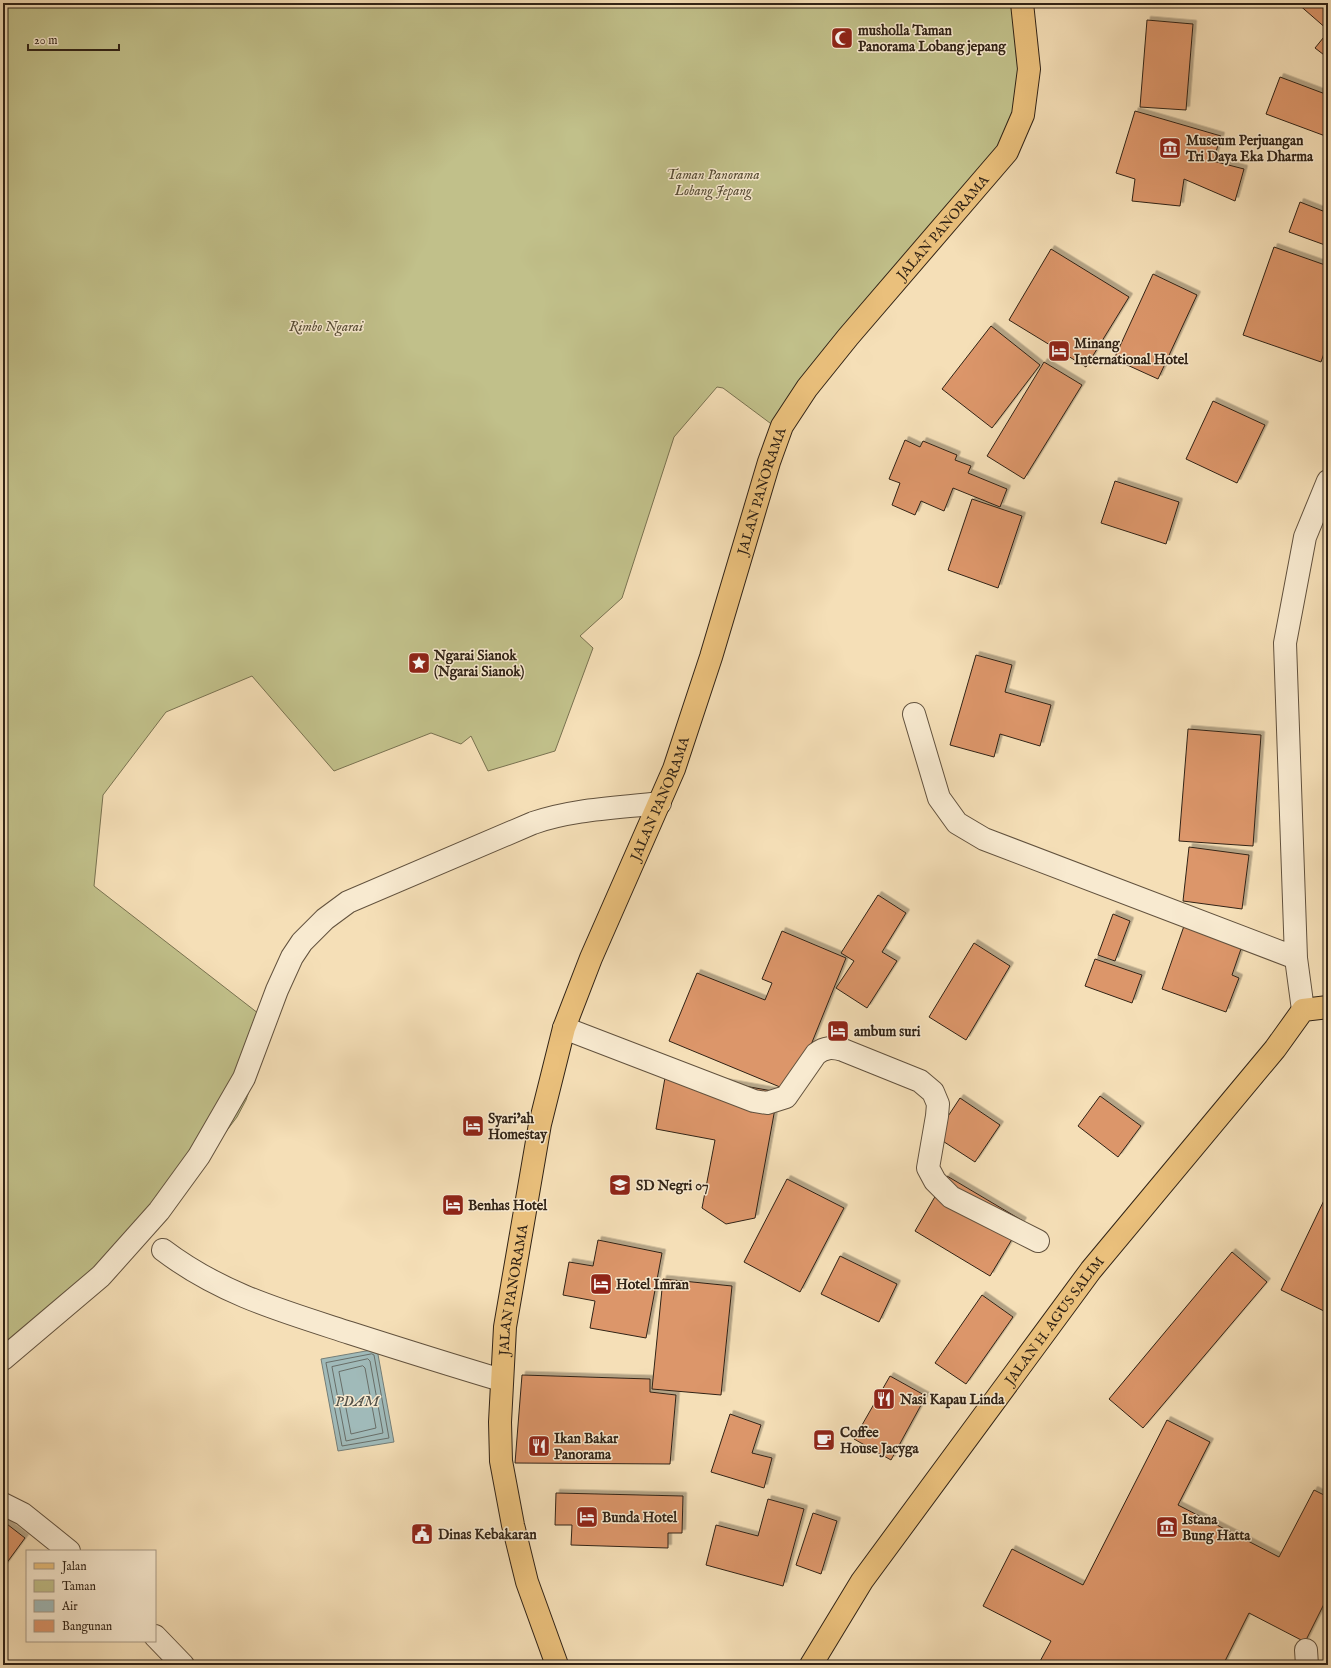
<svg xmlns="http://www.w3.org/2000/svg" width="1331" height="1668" font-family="'IM FELL English',serif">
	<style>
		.green { fill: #c1c08a; stroke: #797250 }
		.water { fill: #a0bab9; stroke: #747e78 }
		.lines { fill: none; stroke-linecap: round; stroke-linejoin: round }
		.shore { stroke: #686e68; stroke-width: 1 }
		.building { fill: #dc966b; stroke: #312316; filter: url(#shadow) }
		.minor-casing { stroke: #62523e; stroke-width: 24 }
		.major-casing { stroke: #312316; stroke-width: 24 }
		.minor { stroke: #f8ead0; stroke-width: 22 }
		.major { stroke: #eac07c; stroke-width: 22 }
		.labels { text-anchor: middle; stroke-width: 3; stroke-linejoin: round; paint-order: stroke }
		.poi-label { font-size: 14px; font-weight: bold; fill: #312316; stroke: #f8ead0; text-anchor: start }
		.park-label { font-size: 14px; font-style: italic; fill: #554a33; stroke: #f8ead0 }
		.street-label { font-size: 14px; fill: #312316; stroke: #f8ead0 }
		.water-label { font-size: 15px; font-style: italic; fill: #525047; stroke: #f8ead0 }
	</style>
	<defs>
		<filter id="shadow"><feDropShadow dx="3.5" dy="-3.5" stdDeviation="0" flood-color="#0004"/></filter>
	</defs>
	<rect width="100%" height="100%" fill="#f5dfb7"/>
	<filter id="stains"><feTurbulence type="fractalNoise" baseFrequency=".005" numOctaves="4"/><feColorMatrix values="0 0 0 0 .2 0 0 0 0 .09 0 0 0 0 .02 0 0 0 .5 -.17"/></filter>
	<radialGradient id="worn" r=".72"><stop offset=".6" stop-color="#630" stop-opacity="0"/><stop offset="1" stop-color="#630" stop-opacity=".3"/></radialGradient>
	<!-- green -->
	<path class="green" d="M 3,3 L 1028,3 L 1017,134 L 778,429 L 723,388 L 717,387 L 674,437 L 622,598 L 580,636 L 593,648 L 555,751 L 488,771 L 471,736 L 461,744 L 431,733 L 334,771 L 252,676 L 166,712 L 103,795 L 94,886 L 272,1024 L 246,1100 L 237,1117 L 212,1150 L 3,1363 Z"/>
	<!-- water -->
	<path class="water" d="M 377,1349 L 394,1442 L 338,1451 L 321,1359 Z"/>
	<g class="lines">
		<!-- shore -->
		<path class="shore" d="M 372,1354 L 374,1355 L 389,1438 L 342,1446 L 326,1363 Z
			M 368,1359 L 370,1361 L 383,1433 L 346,1441 L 332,1367 Z
			M 363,1366 L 365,1368 L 376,1428 L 351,1434 L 339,1372 Z"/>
	</g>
	<!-- building -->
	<path class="building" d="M 1297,3 L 1328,3 L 1328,30 Z
		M 1147,20 L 1193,24 L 1186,110 L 1140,107 Z
		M 1328,32 L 1328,58 L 1315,48 Z
		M 1280,77 L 1328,95 L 1328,137 L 1266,114 Z
		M 1135,111 L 1221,136 L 1213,161 L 1244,169 L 1235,201 L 1184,179 L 1180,206 L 1132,201 L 1135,179 L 1116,173 Z
		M 1300,202 L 1328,213 L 1328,237 L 1325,245 L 1289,232 Z
		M 1274,247 L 1328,266 L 1328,342 L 1321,362 L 1243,335 Z
		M 1051,249 L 1129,297 L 1086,367 L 1009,320 Z
		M 1153,274 L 1197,295 L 1158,379 L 1114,359 Z
		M 991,326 L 1040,365 L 992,428 L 942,389 Z
		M 1044,362 L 1082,385 L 1024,479 L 987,456 Z
		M 1213,401 L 1265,425 L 1237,483 L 1186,459 Z
		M 905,440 L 920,447 L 923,441 L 957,455 L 955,460 L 971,466 L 968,473 L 1007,489 L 1000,507 L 953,488 L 944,511 L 921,501 L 915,515 L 892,505 L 900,483 L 889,479 Z
		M 1115,481 L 1179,502 L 1166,544 L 1101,523 Z
		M 972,499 L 1022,516 L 998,588 L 948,570 Z
		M 976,655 L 1012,665 L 1005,692 L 1051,705 L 1040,746 L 1000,734 L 994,757 L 950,745 Z
		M 1188,729 L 1261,735 L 1253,846 L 1179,841 Z
		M 1189,847 L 1249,855 L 1242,909 L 1183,901 Z
		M 878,895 L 906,913 L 882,952 L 897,961 L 867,1008 L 836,988 L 854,961 L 841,953 Z
		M 1113,914 L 1130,921 L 1115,961 L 1098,955 Z
		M 1184,926 L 1242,946 L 1232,975 L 1239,978 L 1226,1012 L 1162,989 Z
		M 782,931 L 846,958 L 792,1092 L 669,1041 L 697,973 L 765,1000 L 772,983 L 762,979 Z
		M 974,943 L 1010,966 L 966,1040 L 929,1017 Z
		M 1095,959 L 1142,975 L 1132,1003 L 1085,986 Z
		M 666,1072 L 778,1092 L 755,1218 L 726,1224 L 702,1208 L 715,1140 L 656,1129 Z
		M 1100,1096 L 1141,1126 L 1118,1157 L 1078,1126 Z
		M 960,1098 L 1000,1125 L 975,1162 L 935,1136 Z
		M 947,1176 L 1023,1221 L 990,1276 L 915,1231 Z
		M 787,1179 L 844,1208 L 800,1292 L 744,1262 Z
		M 1328,1192 L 1328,1313 L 1281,1290 Z
		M 598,1240 L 662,1253 L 646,1338 L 590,1328 L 595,1301 L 563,1295 L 569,1262 L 593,1266 Z
		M 1232,1252 L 1267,1282 L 1143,1428 L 1109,1399 Z
		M 840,1256 L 897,1284 L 879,1322 L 821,1294 Z
		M 663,1279 L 732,1286 L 721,1395 L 652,1389 Z
		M 982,1295 L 1013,1317 L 966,1384 L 935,1363 Z
		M 522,1375 L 650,1379 L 650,1392 L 676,1395 L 670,1464 L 515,1463 Z
		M 890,1376 L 926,1396 L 891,1460 L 854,1439 Z
		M 730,1414 L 761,1425 L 752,1453 L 772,1458 L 764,1488 L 711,1472 Z
		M 1167,1420 L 1210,1442 L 1178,1505 L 1279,1557 L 1314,1490 L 1328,1497 L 1328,1596 L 1305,1642 L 1249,1613 L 1223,1665 L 1038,1665 L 1051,1641 L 983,1606 L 1012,1549 L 1083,1585 Z
		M 556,1493 L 683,1496 L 682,1533 L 668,1533 L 668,1548 L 571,1545 L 572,1525 L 555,1525 Z
		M 768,1499 L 804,1509 L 783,1586 L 706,1565 L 716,1525 L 758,1536 Z
		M 813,1513 L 837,1521 L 821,1574 L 796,1565 Z
		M 3,1521 L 25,1538 L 3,1568 Z"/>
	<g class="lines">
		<!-- minor casing -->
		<g class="minor-casing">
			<path id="minor" d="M 914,714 L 939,798 L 957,823 L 984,839 L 1296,958
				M 1303,1010 L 1296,958 L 1285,643 L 1305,537 L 1328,481
				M 564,1028 L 754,1101 L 767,1103 L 786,1097 L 816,1054 C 825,1047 832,1047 843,1050 L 920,1081 L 933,1092 L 938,1104 L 937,1116 L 928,1168 L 935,1181 L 951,1197 L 1038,1241
				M 163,1250 C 221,1294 282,1311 350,1333 C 400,1349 451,1365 501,1380
				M 3,1359 L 101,1276 L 159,1211 L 199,1156 L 244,1078 L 277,990 L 292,957 L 302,942 L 325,919 L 348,902 L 533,823 C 573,809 618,808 660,803
				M 3,1504 L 23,1514 L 69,1551
				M 155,1636 L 183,1665
				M 1306,1650 L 1307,1665"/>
		</g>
		<!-- major casing -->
		<g class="major-casing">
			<g id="major">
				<path id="s1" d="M 557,1665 L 527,1582 L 513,1525 L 501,1461 L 500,1422 L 505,1327 L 540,1124 L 564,1028 L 591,958 L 674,769 L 711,657 L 769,462 L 782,426 L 807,388 L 848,337 L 1007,152 L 1023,115 L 1029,69 L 1022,3"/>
				<path id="s2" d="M 811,1665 L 862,1581 L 1091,1270 L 1275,1049 L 1303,1010 L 1328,1007"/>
			</g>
		</g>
		<!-- minor -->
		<use href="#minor" class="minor"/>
		<!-- major -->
		<use href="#major" class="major"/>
	</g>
	<!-- icons -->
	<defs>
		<g id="mosque-square" transform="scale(1.15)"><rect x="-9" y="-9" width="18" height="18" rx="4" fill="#8f2418" stroke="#f8ead0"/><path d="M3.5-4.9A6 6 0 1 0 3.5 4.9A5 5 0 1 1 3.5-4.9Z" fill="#fff"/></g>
		<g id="museum-square" transform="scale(1.15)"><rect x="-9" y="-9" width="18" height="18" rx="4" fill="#8f2418" stroke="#f8ead0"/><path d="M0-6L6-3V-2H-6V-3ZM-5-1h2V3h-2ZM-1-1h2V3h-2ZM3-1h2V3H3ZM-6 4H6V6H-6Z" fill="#fff"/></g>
		<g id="hotel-square" transform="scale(1.15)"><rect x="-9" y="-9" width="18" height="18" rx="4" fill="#8f2418" stroke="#f8ead0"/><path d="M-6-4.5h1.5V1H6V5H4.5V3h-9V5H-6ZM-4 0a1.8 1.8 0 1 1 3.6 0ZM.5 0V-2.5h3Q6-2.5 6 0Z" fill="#fff"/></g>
		<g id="sight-square" transform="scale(1.15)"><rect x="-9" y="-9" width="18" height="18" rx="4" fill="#8f2418" stroke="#f8ead0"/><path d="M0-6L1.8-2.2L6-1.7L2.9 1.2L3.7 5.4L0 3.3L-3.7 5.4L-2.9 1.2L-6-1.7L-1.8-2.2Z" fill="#fff"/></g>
		<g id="school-square" transform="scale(1.15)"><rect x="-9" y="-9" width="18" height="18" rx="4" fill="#8f2418" stroke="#f8ead0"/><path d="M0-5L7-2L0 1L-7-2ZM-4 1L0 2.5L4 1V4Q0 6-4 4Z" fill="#fff"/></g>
		<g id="restaurant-square" transform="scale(1.15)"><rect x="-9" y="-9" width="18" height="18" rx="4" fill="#8f2418" stroke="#f8ead0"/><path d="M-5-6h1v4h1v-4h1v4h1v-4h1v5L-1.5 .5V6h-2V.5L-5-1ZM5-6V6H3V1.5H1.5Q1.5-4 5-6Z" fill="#fff"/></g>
		<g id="cafe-square" transform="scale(1.15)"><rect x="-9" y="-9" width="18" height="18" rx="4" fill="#8f2418" stroke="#f8ead0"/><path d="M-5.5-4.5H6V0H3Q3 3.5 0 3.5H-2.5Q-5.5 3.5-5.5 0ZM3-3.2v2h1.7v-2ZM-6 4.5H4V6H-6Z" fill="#fff"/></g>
		<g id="civic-square" transform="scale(1.15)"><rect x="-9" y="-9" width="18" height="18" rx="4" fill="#8f2418" stroke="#f8ead0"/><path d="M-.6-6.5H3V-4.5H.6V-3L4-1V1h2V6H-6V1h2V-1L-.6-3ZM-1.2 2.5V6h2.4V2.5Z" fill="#fff"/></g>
	</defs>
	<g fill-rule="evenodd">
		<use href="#mosque-square" x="842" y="38"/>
		<use href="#museum-square" x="1170" y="148"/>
		<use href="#hotel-square" x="1059" y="351"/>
		<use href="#sight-square" x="419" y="663"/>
		<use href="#hotel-square" x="838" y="1031"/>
		<use href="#hotel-square" x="473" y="1126"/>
		<use href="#school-square" x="620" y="1185"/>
		<use href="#hotel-square" x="453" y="1205"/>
		<use href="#hotel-square" x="601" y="1284"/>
		<use href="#restaurant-square" x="884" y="1399"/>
		<use href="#cafe-square" x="824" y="1440"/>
		<use href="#restaurant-square" x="539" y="1446"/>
		<use href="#hotel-square" x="587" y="1517"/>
		<use href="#museum-square" x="1167" y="1527"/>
		<use href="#civic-square" x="422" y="1534"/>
	</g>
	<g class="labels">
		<!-- poi labels -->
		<g class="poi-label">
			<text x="858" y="35">musholla Taman<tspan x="858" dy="16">Panorama Lobang jepang</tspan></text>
			<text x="1186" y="145">Museum Perjuangan<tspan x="1186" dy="16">Tri Daya Eka Dharma</tspan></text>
			<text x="1074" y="348">Minang<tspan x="1074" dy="16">International Hotel</tspan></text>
			<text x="434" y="660">Ngarai Sianok<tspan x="434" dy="16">(Ngarai Sianok)</tspan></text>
			<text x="854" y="1036">ambum suri</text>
			<text x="488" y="1123">Syari'ah<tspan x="488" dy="16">Homestay</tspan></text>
			<text x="636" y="1190">SD Negri 07</text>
			<text x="468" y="1210">Benhas Hotel</text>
			<text x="616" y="1289">Hotel Imran</text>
			<text x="900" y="1404">Nasi Kapau Linda</text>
			<text x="840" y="1437">Coffee<tspan x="840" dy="16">House Jacyga</tspan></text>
			<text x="554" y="1443">Ikan Bakar<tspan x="554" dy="16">Panorama</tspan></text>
			<text x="602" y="1522">Bunda Hotel</text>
			<text x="1182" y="1524">Istana<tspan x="1182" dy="16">Bung Hatta</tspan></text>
			<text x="438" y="1539">Dinas Kebakaran</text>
		</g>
		<!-- park labels -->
		<g class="park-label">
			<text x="713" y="179">Taman Panorama<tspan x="713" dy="16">Lobang Jepang</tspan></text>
			<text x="326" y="331">Rimbo Ngarai</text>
		</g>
		<!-- street labels -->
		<g class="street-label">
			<text dy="5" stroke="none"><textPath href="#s1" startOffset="1548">JALAN PANORAMA</textPath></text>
			<text dy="5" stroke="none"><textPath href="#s1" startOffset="1224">JALAN PANORAMA</textPath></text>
			<text dy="5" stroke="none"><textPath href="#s1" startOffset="900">JALAN PANORAMA</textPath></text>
			<text dy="5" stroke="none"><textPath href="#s1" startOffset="384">JALAN PANORAMA</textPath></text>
			<text dy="5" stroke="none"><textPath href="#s2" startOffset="422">JALAN H. AGUS SALIM</textPath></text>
		</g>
		<!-- water labels -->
		<g class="water-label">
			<text x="357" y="1406">PDAM</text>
		</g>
	</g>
	<!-- margin -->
	<rect width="1331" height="1668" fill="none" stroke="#f5dfb7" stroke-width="16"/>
	<rect x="4" y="4" width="1323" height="1660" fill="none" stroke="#312316" stroke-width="2"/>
	<rect x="8" y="8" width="1315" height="1652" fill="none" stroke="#312316"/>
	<!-- legend -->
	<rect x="26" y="1550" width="130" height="92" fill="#f8ead0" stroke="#a89a86"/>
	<rect x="34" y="1563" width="20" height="6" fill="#eac07c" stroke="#a89a86"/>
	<text x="62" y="1570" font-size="12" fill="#312316">Jalan</text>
	<rect x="34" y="1580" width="20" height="12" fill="#c1c08a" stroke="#a89a86"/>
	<text x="62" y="1590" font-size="12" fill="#312316">Taman</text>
	<rect x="34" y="1600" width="20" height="12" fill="#a0bab9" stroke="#a89a86"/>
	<text x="62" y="1610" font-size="12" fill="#312316">Air</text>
	<rect x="34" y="1620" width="20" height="12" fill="#dc966b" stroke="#a89a86"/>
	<text x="62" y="1630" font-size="12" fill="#312316">Bangunan</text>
	<!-- scale -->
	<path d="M28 44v6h91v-6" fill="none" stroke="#312316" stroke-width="2"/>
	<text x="34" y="44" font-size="12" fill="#312316" stroke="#f8ead0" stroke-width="3" paint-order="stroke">20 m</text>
	<rect width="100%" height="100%" filter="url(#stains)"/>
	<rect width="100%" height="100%" fill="url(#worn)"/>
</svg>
